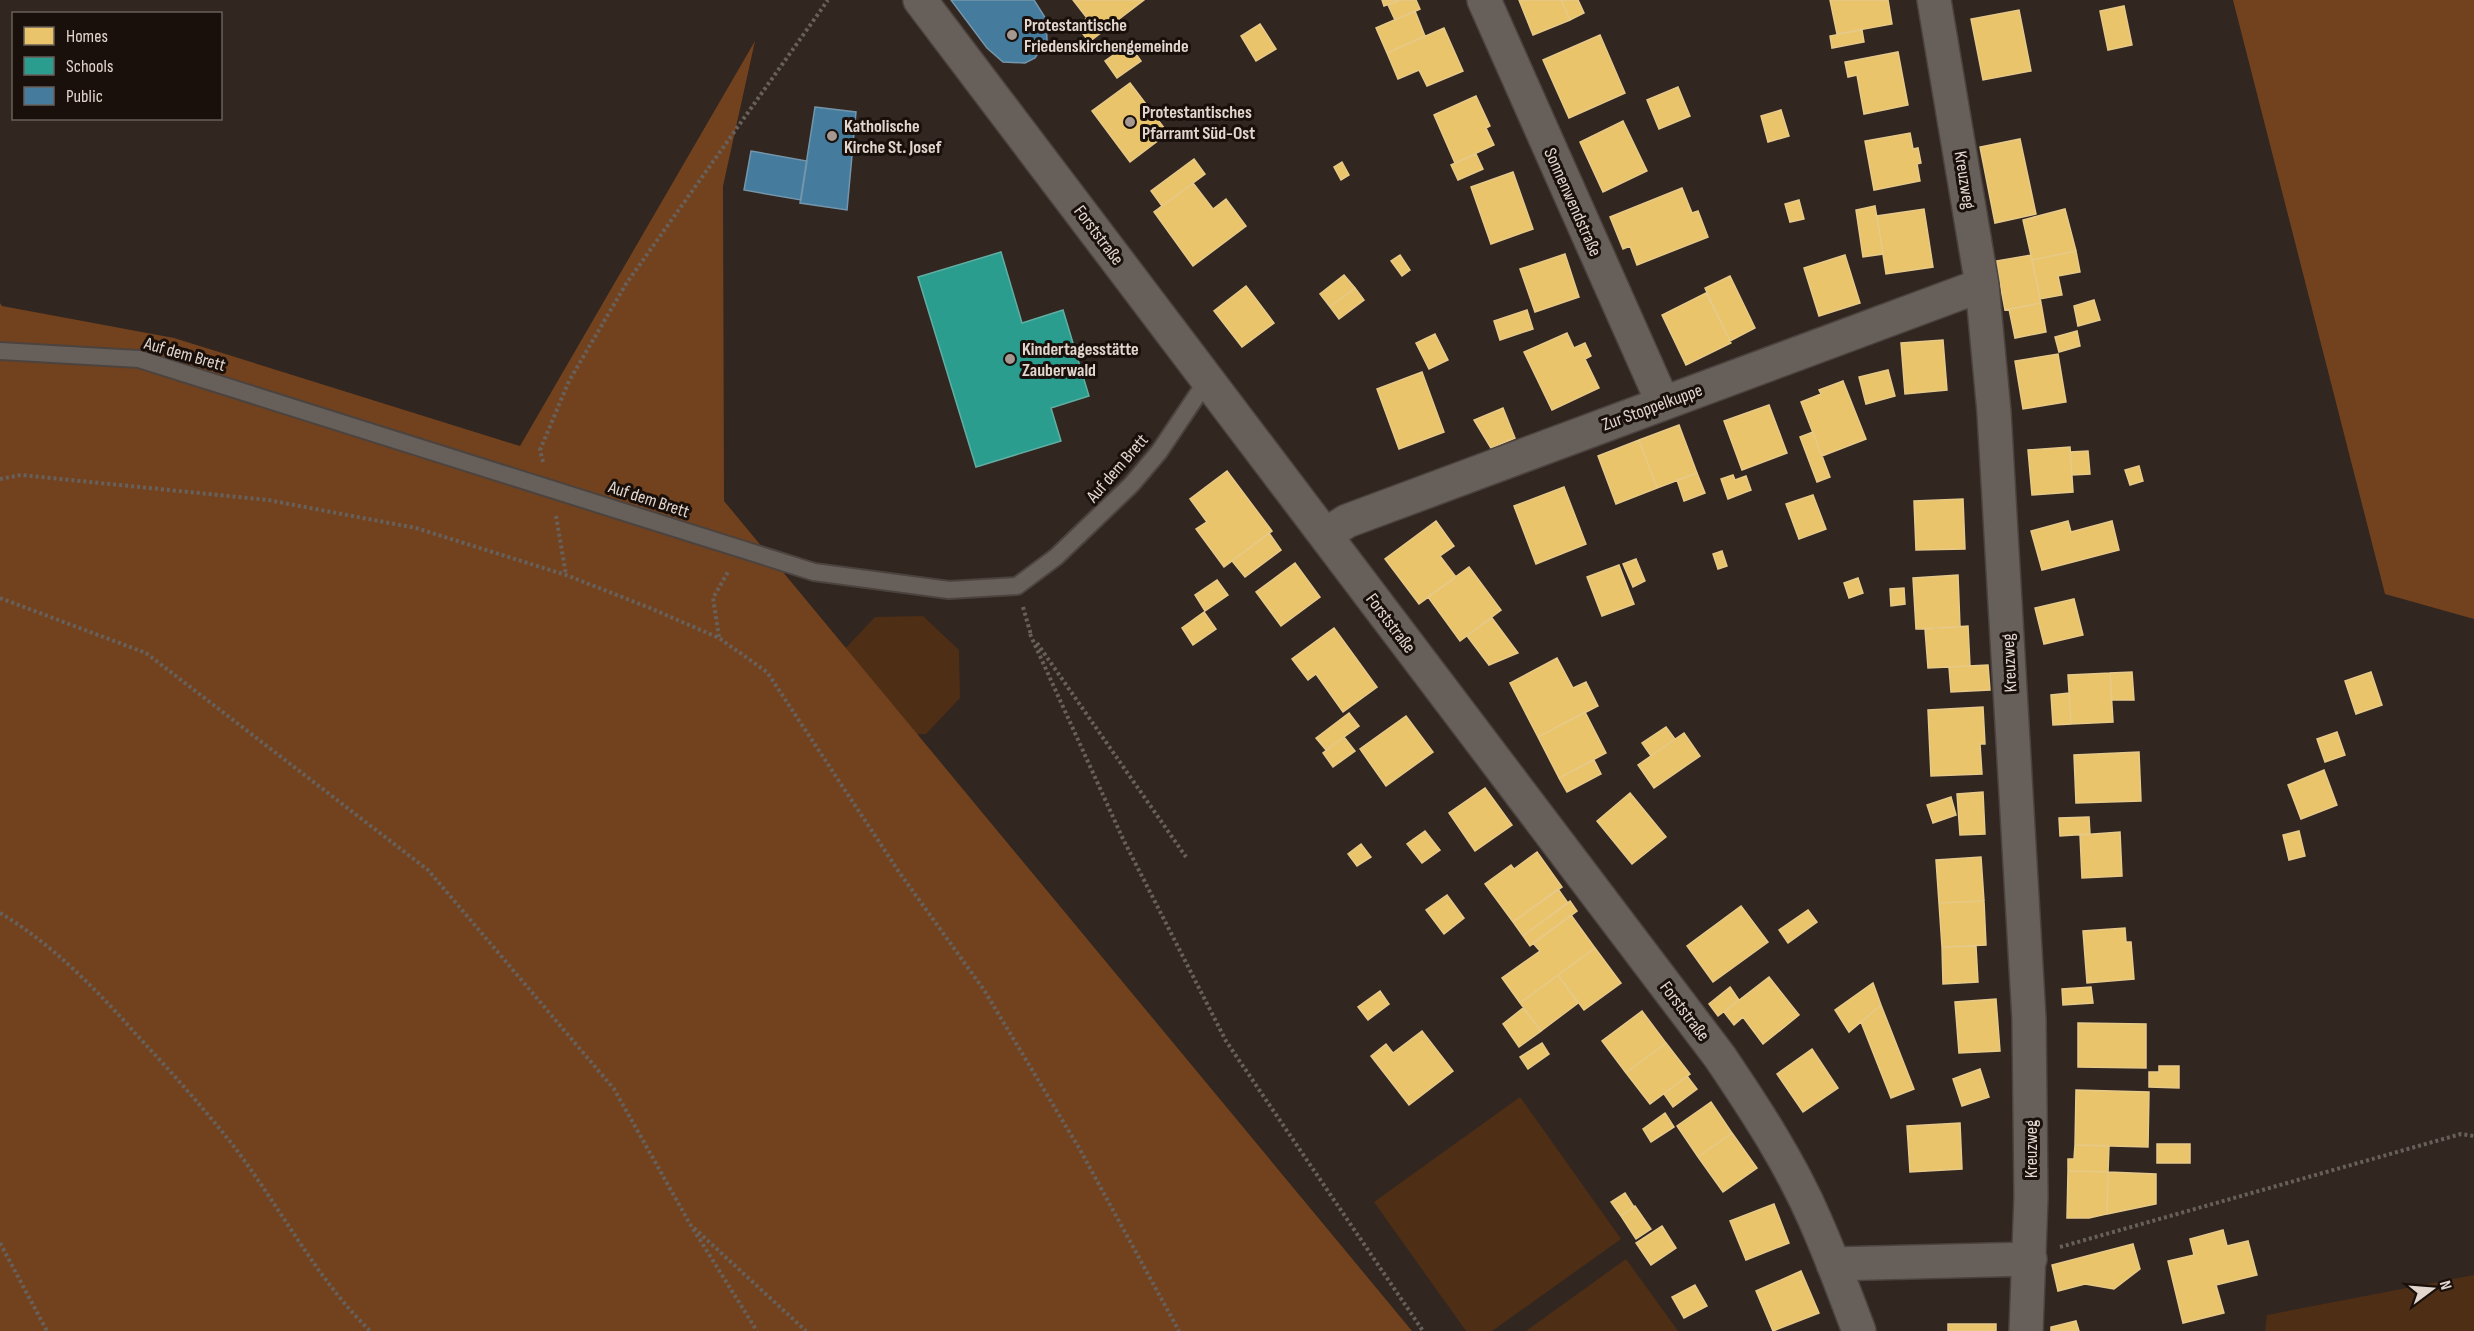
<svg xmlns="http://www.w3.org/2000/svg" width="2474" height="1331" font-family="'Sofia Sans Condensed',sans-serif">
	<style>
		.green { fill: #4f2e16 }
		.forest { fill: #72421e }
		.homes { fill: #e9c46a; stroke: #e7c988; stroke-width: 1.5 }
		.schools { fill: #2a9d8f; stroke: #61aea2; stroke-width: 1.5 }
		.public { fill: #457b9d; stroke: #7496ac; stroke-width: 1.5 }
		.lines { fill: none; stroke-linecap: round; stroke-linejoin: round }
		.lane-casing { stroke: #4c433e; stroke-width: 20 }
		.street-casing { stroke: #4c433e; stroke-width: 36 }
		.path { stroke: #67605b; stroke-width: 4; stroke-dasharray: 3 3; stroke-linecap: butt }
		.lane { stroke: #675f5a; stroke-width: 16 }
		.street { stroke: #675f5a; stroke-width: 33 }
		.poi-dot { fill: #a49891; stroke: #19100b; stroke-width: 2 }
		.labels { text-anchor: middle; stroke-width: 6; stroke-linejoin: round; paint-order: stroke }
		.poi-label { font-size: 18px; font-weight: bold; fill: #e2d6ce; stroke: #19100b; text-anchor: start }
		.street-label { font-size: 18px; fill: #e2d6ce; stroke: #19100b }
	</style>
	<rect width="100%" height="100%" fill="#312620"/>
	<!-- green -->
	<path class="green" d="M 923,616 L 959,650 L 960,698 L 926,734 L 877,735 L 841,653 L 875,617 Z
		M 1520,1097 L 1621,1239 L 1492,1331 L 1466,1331 L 1374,1202 Z
		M 1626,1259 L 1678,1331 L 1526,1331 Z
		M 2474,1275 L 2474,1331 L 2265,1331 L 2267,1315 Z"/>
	<!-- forest -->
	<path class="forest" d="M 2233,0 L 2474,0 L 2474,619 L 2385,594 Z
		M 755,41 L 723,186 L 724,501 L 1412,1331 L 0,1331 L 0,303 L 2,306 L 174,338 L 520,446 Z"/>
	<!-- homes -->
	<path class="homes" d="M 1073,0 L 1144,0 L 1089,42 L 1077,26 L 1087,18 Z
		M 1382,0 L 1400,0 L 1384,6 Z
		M 1400,0 L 1416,0 L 1420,9 L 1395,20 L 1388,5 Z
		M 1519,0 L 1561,0 L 1570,20 L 1533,35 Z
		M 1561,0 L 1578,0 L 1584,13 L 1570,20 Z
		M 1830,0 L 1888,0 L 1892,24 L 1837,34 Z
		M 2124,6 L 2132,45 L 2108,50 L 2100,11 Z
		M 2019,10 L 2031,71 L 1983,80 L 1971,19 Z
		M 1415,11 L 1425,36 L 1387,53 L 1376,28 Z
		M 1260,24 L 1276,49 L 1256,61 L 1241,36 Z
		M 1444,28 L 1463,71 L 1427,86 L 1419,70 L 1398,79 L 1387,53 Z
		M 1862,30 L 1864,42 L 1832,48 L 1830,36 Z
		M 1600,35 L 1625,93 L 1569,118 L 1543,60 Z
		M 1129,44 L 1141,61 L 1117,78 L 1105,61 Z
		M 1898,52 L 1908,105 L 1864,114 L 1857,75 L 1848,77 L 1845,62 Z
		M 1130,83 L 1168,133 L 1130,162 L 1092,111 Z
		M 1678,87 L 1690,116 L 1659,129 L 1647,100 Z
		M 1476,96 L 1490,126 L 1486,128 L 1494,145 L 1455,163 L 1434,115 Z
		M 1781,110 L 1789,136 L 1768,142 L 1761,116 Z
		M 1623,121 L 1647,171 L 1603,192 L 1580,142 Z
		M 1910,133 L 1913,149 L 1918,148 L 1921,163 L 1917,164 L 1920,181 L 1874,190 L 1865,141 Z
		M 2020,139 L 2036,214 L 1995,223 L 1980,147 Z
		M 1476,154 L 1483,169 L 1458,180 L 1451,165 Z
		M 1194,159 L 1205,174 L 1162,206 L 1151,191 Z
		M 1342,162 L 1349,175 L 1341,180 L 1334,167 Z
		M 1513,172 L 1533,229 L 1491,244 L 1471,187 Z
		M 1193,183 L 1213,209 L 1226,199 L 1246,226 L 1193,266 L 1154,212 Z
		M 1682,188 L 1692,213 L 1698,211 L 1708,237 L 1637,265 L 1630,246 L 1623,249 L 1610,217 Z
		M 1799,200 L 1804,219 L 1790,222 L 1785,204 Z
		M 1875,206 L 1883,254 L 1863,257 L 1856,210 Z
		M 1924,209 L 1933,267 L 1886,274 L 1877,216 Z
		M 2065,209 L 2076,251 L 2032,260 L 2023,220 Z
		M 2076,251 L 2080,272 L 2058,276 L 2062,295 L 2040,299 L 2032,260 Z
		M 1565,254 L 1579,297 L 1535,312 L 1520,269 Z
		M 1400,255 L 1410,270 L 1402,276 L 1391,261 Z
		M 1845,255 L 1860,303 L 1819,316 L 1804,268 Z
		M 2031,255 L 2041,303 L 2005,310 L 1996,261 Z
		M 1344,275 L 1355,288 L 1330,307 L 1320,294 Z
		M 1730,276 L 1755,328 L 1730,341 L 1705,288 Z
		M 1246,286 L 1274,323 L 1242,347 L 1214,311 Z
		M 1355,288 L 1364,300 L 1339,319 L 1330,307 Z
		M 1706,293 L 1731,343 L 1686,365 L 1662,315 Z
		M 2094,300 L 2100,320 L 2078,326 L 2074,306 Z
		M 2041,303 L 2046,332 L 2015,338 L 2009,309 Z
		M 1527,310 L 1533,329 L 1500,340 L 1494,321 Z
		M 2077,331 L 2080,346 L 2059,352 L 2055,337 Z
		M 1567,333 L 1574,348 L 1585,343 L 1591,356 L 1585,359 L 1599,388 L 1552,410 L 1524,352 Z
		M 1435,334 L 1448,360 L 1429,369 L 1416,343 Z
		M 1943,340 L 1947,390 L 1905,394 L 1901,343 Z
		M 2058,354 L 2066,402 L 2023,409 L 2015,361 Z
		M 1888,370 L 1895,396 L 1866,404 L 1859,377 Z
		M 1422,372 L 1444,432 L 1399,449 L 1377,389 Z
		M 1843,381 L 1866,439 L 1822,456 L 1801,402 L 1821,394 L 1819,390 Z
		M 1769,405 L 1787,453 L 1742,470 L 1724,421 Z
		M 1503,408 L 1515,438 L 1491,448 L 1474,420 Z
		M 1679,425 L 1697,473 L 1657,488 L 1639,440 Z
		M 1813,432 L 1830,477 L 1817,482 L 1800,437 Z
		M 1639,440 L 1657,488 L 1616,504 L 1598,456 Z
		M 2070,447 L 2073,492 L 2032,495 L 2028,450 Z
		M 2088,451 L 2090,474 L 2072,475 L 2070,452 Z
		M 2139,466 L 2143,481 L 2130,485 L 2125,470 Z
		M 1227,471 L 1272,531 L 1224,567 L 1196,529 L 1207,522 L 1190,499 Z
		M 1697,473 L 1705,493 L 1684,501 L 1677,480 Z
		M 1733,475 L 1735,480 L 1746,476 L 1751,490 L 1728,499 L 1721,479 Z
		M 1564,487 L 1586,544 L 1536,564 L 1514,506 Z
		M 1813,495 L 1826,529 L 1799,539 L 1786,504 Z
		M 1963,499 L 1965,549 L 1916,550 L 1914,501 Z
		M 1436,521 L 1454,546 L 1440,556 L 1456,577 L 1419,604 L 1385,559 Z
		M 2068,521 L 2071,532 L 2112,521 L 2119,550 L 2042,570 L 2031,531 Z
		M 1269,533 L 1281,550 L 1245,577 L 1232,561 Z
		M 1722,551 L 1727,566 L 1718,569 L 1713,554 Z
		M 1636,559 L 1645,581 L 1633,587 L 1623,564 Z
		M 1295,563 L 1320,597 L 1281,626 L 1256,592 Z
		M 1619,565 L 1634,604 L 1602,616 L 1587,577 Z
		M 1469,567 L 1501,610 L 1460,641 L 1428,597 Z
		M 1958,575 L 1960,627 L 1916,629 L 1913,578 Z
		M 1858,578 L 1863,593 L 1849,598 L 1844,583 Z
		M 1217,580 L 1228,595 L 1205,611 L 1195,595 Z
		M 1904,588 L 1905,604 L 1891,606 L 1890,589 Z
		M 2074,599 L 2083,635 L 2044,644 L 2035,608 Z
		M 1204,612 L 1216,629 L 1193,645 L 1182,628 Z
		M 1492,618 L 1518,653 L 1489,665 L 1467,636 Z
		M 1968,626 L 1970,666 L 1928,668 L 1925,629 Z
		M 1334,628 L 1377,687 L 1343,712 L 1316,674 L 1308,680 L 1292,659 Z
		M 1557,658 L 1573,688 L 1586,682 L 1598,706 L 1538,737 L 1510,683 Z
		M 1988,665 L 1990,690 L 1951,692 L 1949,667 Z
		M 2132,672 L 2134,700 L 2112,700 L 2110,673 Z
		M 2371,672 L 2382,705 L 2356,714 L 2345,681 Z
		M 2110,673 L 2113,722 L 2071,724 L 2068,675 Z
		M 2069,693 L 2071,724 L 2053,725 L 2051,695 Z
		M 1983,707 L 1985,744 L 1980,744 L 1982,774 L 1931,776 L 1928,710 Z
		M 1585,712 L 1606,753 L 1559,778 L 1538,737 Z
		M 1349,713 L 1359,726 L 1326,750 L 1316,738 Z
		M 1406,716 L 1433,752 L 1386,786 L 1360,749 Z
		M 1666,727 L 1675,739 L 1651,756 L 1642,743 Z
		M 2337,732 L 2345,755 L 2325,762 L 2317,739 Z
		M 1684,733 L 1700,756 L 1654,788 L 1638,765 Z
		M 1344,737 L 1355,751 L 1333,767 L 1323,753 Z
		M 2139,752 L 2141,801 L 2076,803 L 2074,755 Z
		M 1594,760 L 1601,774 L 1567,792 L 1559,778 Z
		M 2324,770 L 2337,805 L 2301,819 L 2288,785 Z
		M 1485,788 L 1512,825 L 1475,851 L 1449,813 Z
		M 1983,792 L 1985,834 L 1960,835 L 1957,794 Z
		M 1630,793 L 1666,837 L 1632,864 L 1597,821 Z
		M 1951,797 L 1956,815 L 1933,823 L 1927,805 Z
		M 2089,817 L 2090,834 L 2060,836 L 2059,818 Z
		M 1425,831 L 1440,850 L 1422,863 L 1407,844 Z
		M 2299,831 L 2305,856 L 2289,860 L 2283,835 Z
		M 2120,832 L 2122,876 L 2082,878 L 2080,835 Z
		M 1361,844 L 1371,857 L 1357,866 L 1348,854 Z
		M 1537,852 L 1562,887 L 1513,922 L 1485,884 L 1511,865 L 1514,869 Z
		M 1981,857 L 1984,901 L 1939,903 L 1936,860 Z
		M 1558,889 L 1568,903 L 1523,936 L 1513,922 Z
		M 1447,895 L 1464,918 L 1444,934 L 1426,910 Z
		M 1570,901 L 1577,911 L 1530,946 L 1523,936 Z
		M 1984,901 L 1986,945 L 1942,947 L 1939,903 Z
		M 1741,906 L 1768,942 L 1713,982 L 1687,946 Z
		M 1808,910 L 1817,922 L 1788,943 L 1779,930 Z
		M 1571,915 L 1595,948 L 1520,1003 L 1502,978 L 1540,951 L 1533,943 Z
		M 2125,928 L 2126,942 L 2131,942 L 2134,979 L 2087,983 L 2083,931 Z
		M 1976,946 L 1978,982 L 1943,984 L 1942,947 Z
		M 1595,948 L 1621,983 L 1584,1010 L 1558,975 Z
		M 1558,975 L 1578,1003 L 1541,1031 L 1520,1003 Z
		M 1769,977 L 1799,1015 L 1763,1044 L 1743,1017 L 1734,1025 L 1724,1012 Z
		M 1873,983 L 1881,1005 L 1849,1032 L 1835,1010 Z
		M 1730,987 L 1739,1000 L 1718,1016 L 1709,1004 Z
		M 2091,987 L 2093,1003 L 2063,1005 L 2062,989 Z
		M 1380,991 L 1389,1004 L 1368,1020 L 1358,1007 Z
		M 1996,999 L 2000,1051 L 1959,1053 L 1955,1002 Z
		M 1881,1005 L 1914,1089 L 1891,1098 L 1861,1022 Z
		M 1523,1008 L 1541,1031 L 1519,1047 L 1503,1024 Z
		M 1642,1011 L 1666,1043 L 1626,1073 L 1602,1041 Z
		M 2078,1023 L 2146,1024 L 2146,1068 L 2078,1067 Z
		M 1422,1031 L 1453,1071 L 1409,1105 L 1371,1056 L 1386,1044 L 1393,1053 Z
		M 1542,1043 L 1549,1054 L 1528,1069 L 1520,1057 Z
		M 1666,1043 L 1690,1074 L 1650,1104 L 1626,1073 Z
		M 1812,1049 L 1838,1088 L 1803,1112 L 1777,1074 Z
		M 2159,1066 L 2179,1066 L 2179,1088 L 2149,1087 L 2149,1072 L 2159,1072 Z
		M 1980,1069 L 1989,1097 L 1962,1106 L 1953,1079 Z
		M 1687,1076 L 1697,1089 L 1673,1107 L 1664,1094 Z
		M 2076,1090 L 2149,1092 L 2148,1147 L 2075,1145 Z
		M 1711,1102 L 1732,1133 L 1698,1157 L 1677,1126 Z
		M 1665,1113 L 1674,1127 L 1651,1142 L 1643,1129 Z
		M 1960,1123 L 1962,1169 L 1910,1172 L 1907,1126 Z
		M 1732,1133 L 1757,1168 L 1723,1192 L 1698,1157 Z
		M 2157,1144 L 2190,1144 L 2190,1163 L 2157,1163 Z
		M 2075,1145 L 2109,1146 L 2108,1172 L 2068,1171 L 2068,1159 L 2074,1159 Z
		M 2068,1171 L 2108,1172 L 2107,1214 L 2089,1218 L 2067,1218 Z
		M 2108,1172 L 2156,1174 L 2156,1204 L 2107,1214 Z
		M 1625,1193 L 1634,1207 L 1621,1216 L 1611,1202 Z
		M 1774,1204 L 1789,1243 L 1746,1260 L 1730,1221 Z
		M 1635,1206 L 1651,1229 L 1636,1239 L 1621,1216 Z
		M 1662,1226 L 1676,1248 L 1651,1265 L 1636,1243 Z
		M 2223,1230 L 2227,1246 L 2248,1241 L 2257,1275 L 2216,1285 L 2224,1313 L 2183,1323 L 2168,1261 L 2194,1255 L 2190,1239 Z
		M 2133,1244 L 2140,1269 L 2114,1289 L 2085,1284 L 2058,1291 L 2052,1265 Z
		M 1801,1271 L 1819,1313 L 1773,1331 L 1756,1291 Z
		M 1695,1285 L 1707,1306 L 1684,1318 L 1672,1297 Z
		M 2076,1321 L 2079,1331 L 2051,1331 L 2051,1327 Z
		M 1948,1324 L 1996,1324 L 1996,1331 L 1948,1331 Z"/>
	<!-- schools -->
	<path class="schools" d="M 1001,252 L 1022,323 L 1063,310 L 1089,396 L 1051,408 L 1061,441 L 976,467 L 918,277 Z"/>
	<!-- public -->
	<path class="public" d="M 951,0 L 1034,0 L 1046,19 L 1047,40 L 1035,58 L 1025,63 L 1003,62 L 987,48 Z
		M 815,107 L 856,112 L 847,210 L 800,203 Z
		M 751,151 L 807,161 L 801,200 L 744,190 Z"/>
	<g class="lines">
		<!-- lane casing -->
		<g class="lane-casing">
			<path id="lane" d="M 0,351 L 139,359 L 814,572 L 949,590 L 1017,586 L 1056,557 L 1131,485 L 1159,452 L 1208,379"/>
		</g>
		<!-- street casing -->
		<g class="street-casing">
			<path id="street" d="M 920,0 L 1720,1057 C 1755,1109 1790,1162 1815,1220 C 1831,1256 1845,1294 1859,1331
				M 1484,0 L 1663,403
				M 1934,0 L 1982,285 L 1994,412 L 2029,1019 L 2031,1197 L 2026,1331
				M 1325,535 L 1347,521 L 1982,285
				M 1833,1264 L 2030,1259"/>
		</g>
		<!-- path -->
		<path class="path" d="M 543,462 L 540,450 L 569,381 L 626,284 L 828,0
			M 0,479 L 21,475 L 268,500 L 416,528 L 566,575 L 650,608 L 719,638 L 767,672 L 899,872 L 984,990 L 1079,1148 L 1179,1331
			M 556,516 L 566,575
			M 0,598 L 146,653 L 428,870 L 614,1089 L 690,1224 L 757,1331
			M 1023,607 L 1031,635
			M 1030,634 L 1123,839 L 1226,1041 L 1423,1331
			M 719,637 L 713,598 L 728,572
			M 1037,643 L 1186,857
			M 0,913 C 56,946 102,996 145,1044 C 175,1076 205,1110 232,1144 C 279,1205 315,1277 370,1331
			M 694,1228 L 806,1331
			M 0,1243 L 47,1331
			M 2060,1247 L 2461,1134 L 2474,1136"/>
		<!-- lane -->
		<use href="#lane" class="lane"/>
		<!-- street -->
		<use href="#street" class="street"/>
	</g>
	<!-- markers -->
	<g class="poi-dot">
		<circle cx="1012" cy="35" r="6"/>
		<circle cx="1130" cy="122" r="6"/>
		<circle cx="832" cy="136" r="6"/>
		<circle cx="1010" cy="359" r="6"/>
	</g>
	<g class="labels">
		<!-- poi labels -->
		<g class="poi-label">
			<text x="1024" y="31">Protestantische<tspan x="1024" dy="21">Friedenskirchengemeinde</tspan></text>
			<text x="1142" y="118">Protestantisches<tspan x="1142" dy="21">Pfarramt Süd-Ost</tspan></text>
			<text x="844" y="132">Katholische<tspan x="844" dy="21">Kirche St. Josef</tspan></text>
			<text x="1022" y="355">Kindertagesstätte<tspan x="1022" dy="21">Zauberwald</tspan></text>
		</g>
		<!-- street labels -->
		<g class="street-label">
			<text transform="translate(1965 180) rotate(81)" y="6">Kreuzweg</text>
			<text transform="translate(1573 202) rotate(66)" y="6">Sonnenwendstraße</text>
			<text transform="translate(1099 235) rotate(53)" y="6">Forststraße</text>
			<text transform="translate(185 354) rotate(16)" y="6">Auf dem Brett</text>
			<text transform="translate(1652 407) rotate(-20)" y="6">Zur Stoppelkuppe</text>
			<text transform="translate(1117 468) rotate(-49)" y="6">Auf dem Brett</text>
			<text transform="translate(649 499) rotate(18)" y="6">Auf dem Brett</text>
			<text transform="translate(1391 623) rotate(53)" y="6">Forststraße</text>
			<text transform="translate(2009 663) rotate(-93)" y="6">Kreuzweg</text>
			<text transform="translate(1685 1011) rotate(53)" y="6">Forststraße</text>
			<text transform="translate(2031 1149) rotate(-90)" y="6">Kreuzweg</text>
		</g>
	</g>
	<!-- legend -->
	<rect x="12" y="12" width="210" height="108" fill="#19100b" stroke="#695f59" stroke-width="1.5"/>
	<rect x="24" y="27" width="30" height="18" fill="#e9c46a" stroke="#695f59" stroke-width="1.5"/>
	<text x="66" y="42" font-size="18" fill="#e2d6ce">Homes</text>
	<rect x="24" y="57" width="30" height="18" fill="#2a9d8f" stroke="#695f59" stroke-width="1.5"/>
	<text x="66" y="72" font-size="18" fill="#e2d6ce">Schools</text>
	<rect x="24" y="87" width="30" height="18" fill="#457b9d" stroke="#695f59" stroke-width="1.5"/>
	<text x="66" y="102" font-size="18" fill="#e2d6ce">Public</text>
	<!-- north arrow -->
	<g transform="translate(2432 1289) rotate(74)" stroke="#19100b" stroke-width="4.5" paint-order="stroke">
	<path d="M0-4.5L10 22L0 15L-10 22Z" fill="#e2d6ce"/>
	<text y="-9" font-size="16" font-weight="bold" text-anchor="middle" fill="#e2d6ce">N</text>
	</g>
</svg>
